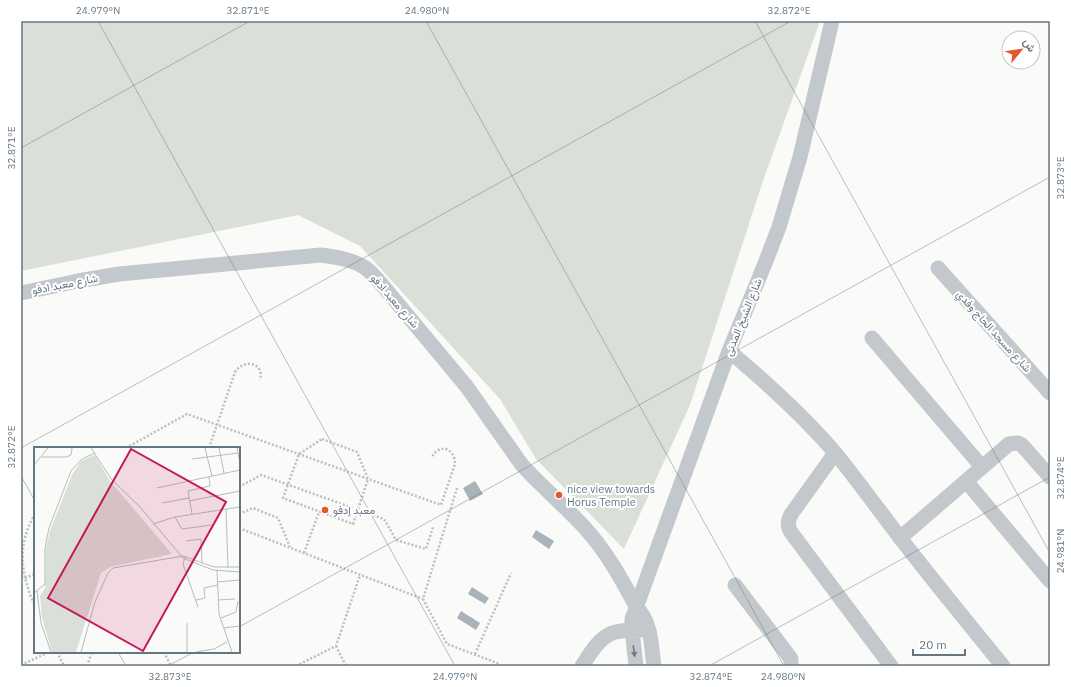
<svg xmlns="http://www.w3.org/2000/svg" width="1071" height="687" font-family="'IBM Plex Sans',Vazirmatn,sans-serif">
	<style>
		.green { fill: #dadfd7 }
		.building { fill: #aab3b9 }
		.lines { fill: none; stroke-linecap: round; stroke-linejoin: round }
		.path { stroke: #bbbfc2; stroke-width: 2.5; stroke-dasharray: 2 2; stroke-linecap: butt }
		.minor { stroke: #c3c8cc; stroke-width: 15 }
		.oneway { fill: #6a7a87 }
		.ticks { fill: none; stroke: #657683; stroke-width: 1; stroke-opacity: 0.45 }
		.poi-dot { fill: #e4572e; stroke: #fff; stroke-width: 1.5 }
		.labels { text-anchor: middle; stroke-width: 4; stroke-linejoin: round; paint-order: stroke }
		.street-label { font-size: 11px; fill: #657683; stroke: #fff }
		.poi-label { font-size: 11px; fill: #657683; stroke: #fff; text-anchor: start }
		.inset-road { fill: none; stroke: #b5bdc2; stroke-width: 1 }
		.view { fill: #c2185b; fill-opacity: 0.15; stroke: #c2185b; stroke-width: 2 }
		.inset-edge { fill: none; stroke: #657683; stroke-width: 2 }
		.neatline { fill: none; stroke: #657683; stroke-width: 1.5 }
		.ticks-label { font-size: 10px; text-anchor: middle; fill: #657683 }
	</style>
	<rect width="100%" height="100%" fill="#fafaf8"/>
	<!-- green -->
	<path class="green" d="M 21,21 L 820,21 L 762,184 L 690,405 L 624,549 L 536,459 L 500,399 L 360,246 L 298,215 L 21,271 Z"/>
	<!-- building -->
	<path class="building" d="M 475,481 L 483,494 L 470,501 L 463,488 Z
		M 536,530 L 554,541 L 549,549 L 532,537 Z
		M 472,587 L 489,598 L 485,604 L 468,594 Z
		M 461,611 L 480,623 L 476,630 L 457,618 Z"/>
	<g class="lines">
		<!-- path -->
		<path class="path" d="M 322,439 L 357,452 L 368,479 L 353,524 L 283,498 L 299,454 Z
			M 126,448 L 187,414 L 441,505 L 455,464 C 455,448 439,443 432,457
			M 209,448 L 235,372 C 244,358 265,363 260,380
			M 239,487 L 261,475 L 384,519 L 396,540 L 426,549 L 433,527
			M 457,488 L 423,599 L 447,644 L 497,663 L 500,666
			M 35,514 C 32,519 29,525 27,531 C 18,555 24,583 35,606
			M 239,514 L 253,508 L 278,518 L 290,547
			M 239,528 L 423,599
			M 304,553 L 319,512
			M 25,578 L 35,574
			M 336,646 L 346,666
			M 57,652 L 64,666
			M 164,652 L 171,666
			M 475,654 L 511,573
			M 21,665 L 49,652
			M 87,666 L 92,652
			M 296,666 L 336,646 L 360,575"/>
		<!-- minor -->
		<path class="minor" d="M 938,268 L 1050,393
			M 21,293 L 78,281 L 119,274 L 321,255 C 335,257 351,259 364,267 C 369,270 374,276 378,280 L 467,387 L 522,465 C 542,487 565,506 585,528 C 607,552 622,580 637,608 C 652,624 651,645 654,666
			M 872,338 L 982,467
			M 729,351 C 767,383 804,416 836,454 C 866,491 893,530 923,567 C 949,600 976,633 1003,666
			M 835,453 L 792,513 C 787,521 787,528 793,535 L 891,666
			M 966,481 L 1050,581
			M 900,538 L 1009,444 L 1018,443 L 1022,445 L 1050,477
			M 735,585 L 789,656 L 791,659 L 791,666
			M 582,666 C 590,654 598,639 612,633 C 620,630 633,630 641,630
			M 636,666 L 632,630 L 632,619 L 729,351 L 766,261 L 779,227 L 800,157 L 832,21"/>
	</g>
	<!-- one-way arrows -->
	<defs><path id="oneway-solid" d="M-6-.8H1V-3.2L6.5 0L1 3.2V.8H-6Z"/></defs>
	<use class="oneway" href="#oneway-solid" transform="translate(634 651) rotate(83)"/>
	<!-- ticks -->
	<path class="ticks" d="M 98,21 L 455,666M 426,21 L 784,666M 755,21 L 1050,553M 21,148 L 250,21M 21,448 L 791,21M 21,476 L 35,501M 239,627 L 1050,177M 118,652 L 126,666M 168,666 L 194,652M 709,666 L 1050,477"/>
	<!-- markers -->
	<g class="poi-dot">
		<circle cx="559" cy="495" r="4"/>
		<circle cx="325" cy="510" r="4"/>
	</g>
	<g class="labels">
		<!-- street labels -->
		<g class="street-label">
			<text transform="translate(65 284) rotate(-11)" y="4">شارع معبد ادفو</text>
			<text transform="translate(395 301) rotate(49)" y="4">شارع معبد ادفو</text>
			<text transform="translate(743 317) rotate(-68)" y="4">شارع الشيخ المدنى</text>
			<text transform="translate(994 331) rotate(48)" y="4">شارع مسجد الحاج وفدي</text>
		</g>
		<!-- poi labels -->
		<g class="poi-label">
			<text x="567" y="493">nice view towards<tspan x="567" dy="13">Horus Temple</tspan></text>
			<text x="333" y="514">معبد إدفو</text>
		</g>
	</g>
	<!-- overview -->
	<g transform="translate(34 447)">
		<rect width="206" height="206" fill="#fafaf8"/>
		<path d="M 61,8 L 76,34 L 138,107 L 76,120 L 67,126 L 42,205 L 18,205 L 8,171 L 6,149 L 11,141 L 12,101 L 16,84 L 38,28 L 47,14 Z" fill="#dadfd7"/>
		<path class="inset-road" d="M 57,1 L 78,33 L 106,60 L 149,111 L 179,123 L 206,125M 171,1 L 178,29M 185,1 L 190,26M 203,1 L 206,16M 7,10 L 32,10 L 37,8 L 38,1M 158,12 L 204,6M 0,18 L 14,1M 123,41 L 206,23M 155,54 L 206,44M 128,56 L 155,51M 192,62 L 194,121M 158,67 L 154,44 L 176,39 L 175,30M 141,70 L 148,82 L 178,78M 119,77 L 141,70 L 206,60M 152,94 L 167,92 L 168,116M 151,110 L 149,117 L 164,160M 183,123 L 185,167 L 198,205M 183,135 L 206,133M 3,144 L 7,176 L 17,205M 0,146 L 11,137 L 11,101 L 15,81 L 37,24 L 48,12 L 61,6M 162,153 L 171,151 L 170,141 L 184,138M 184,153 L 201,152M 187,171 L 202,165 L 204,154M 153,176 L 153,205M 190,181 L 206,179M 47,205 L 61,155 L 74,126 L 79,121 L 149,109 L 180,120 L 206,120M 162,205 L 180,202 L 193,195"/>
		<path class="view" d="M 97,2 L 192,55 L 109,204 L 14,151 Z"/>
		<rect width="206" height="206" class="inset-edge"/>
	</g>
	<!-- border -->
	<rect width="1071" height="687" fill="none" stroke="#ffffff" stroke-width="44"/>
	<!-- north arrow -->
	<g transform="translate(1021 50) rotate(61)"><circle r="19" fill="#ffffff" stroke="#c1c8cd"/>
	<path d="M0-3L7 15L0 10L-7 15Z" fill="#e4572e"/>
	<text y="-6" font-size="11" font-weight="bold" text-anchor="middle" fill="#657683">ش</text>
	</g>
	<!-- scale -->
	<path d="M913 649v6h52v-6" fill="none" stroke="#657683" stroke-width="2"/>
	<text x="919" y="649" font-size="12" fill="#657683" stroke="#ffffff" stroke-width="3" paint-order="stroke">20 m</text>
	<rect x="22" y="22" width="1027" height="643" class="neatline"/>
	<g class="ticks-label">
		<text x="98" y="14">24.979°N</text>
		<text x="248" y="14">32.871°E</text>
		<text x="427" y="14">24.980°N</text>
		<text x="789" y="14">32.872°E</text>
		<text transform="translate(11 148) rotate(-90)" y="4">32.871°E</text>
		<text transform="translate(1060 178) rotate(-90)" y="4">32.873°E</text>
		<text transform="translate(11 447) rotate(-90)" y="4">32.872°E</text>
		<text transform="translate(1060 478) rotate(-90)" y="4">32.874°E</text>
		<text transform="translate(1060 551) rotate(-90)" y="4">24.981°N</text>
		<text x="170" y="680">32.873°E</text>
		<text x="455" y="680">24.979°N</text>
		<text x="711" y="680">32.874°E</text>
		<text x="783" y="680">24.980°N</text>
	</g>
</svg>
